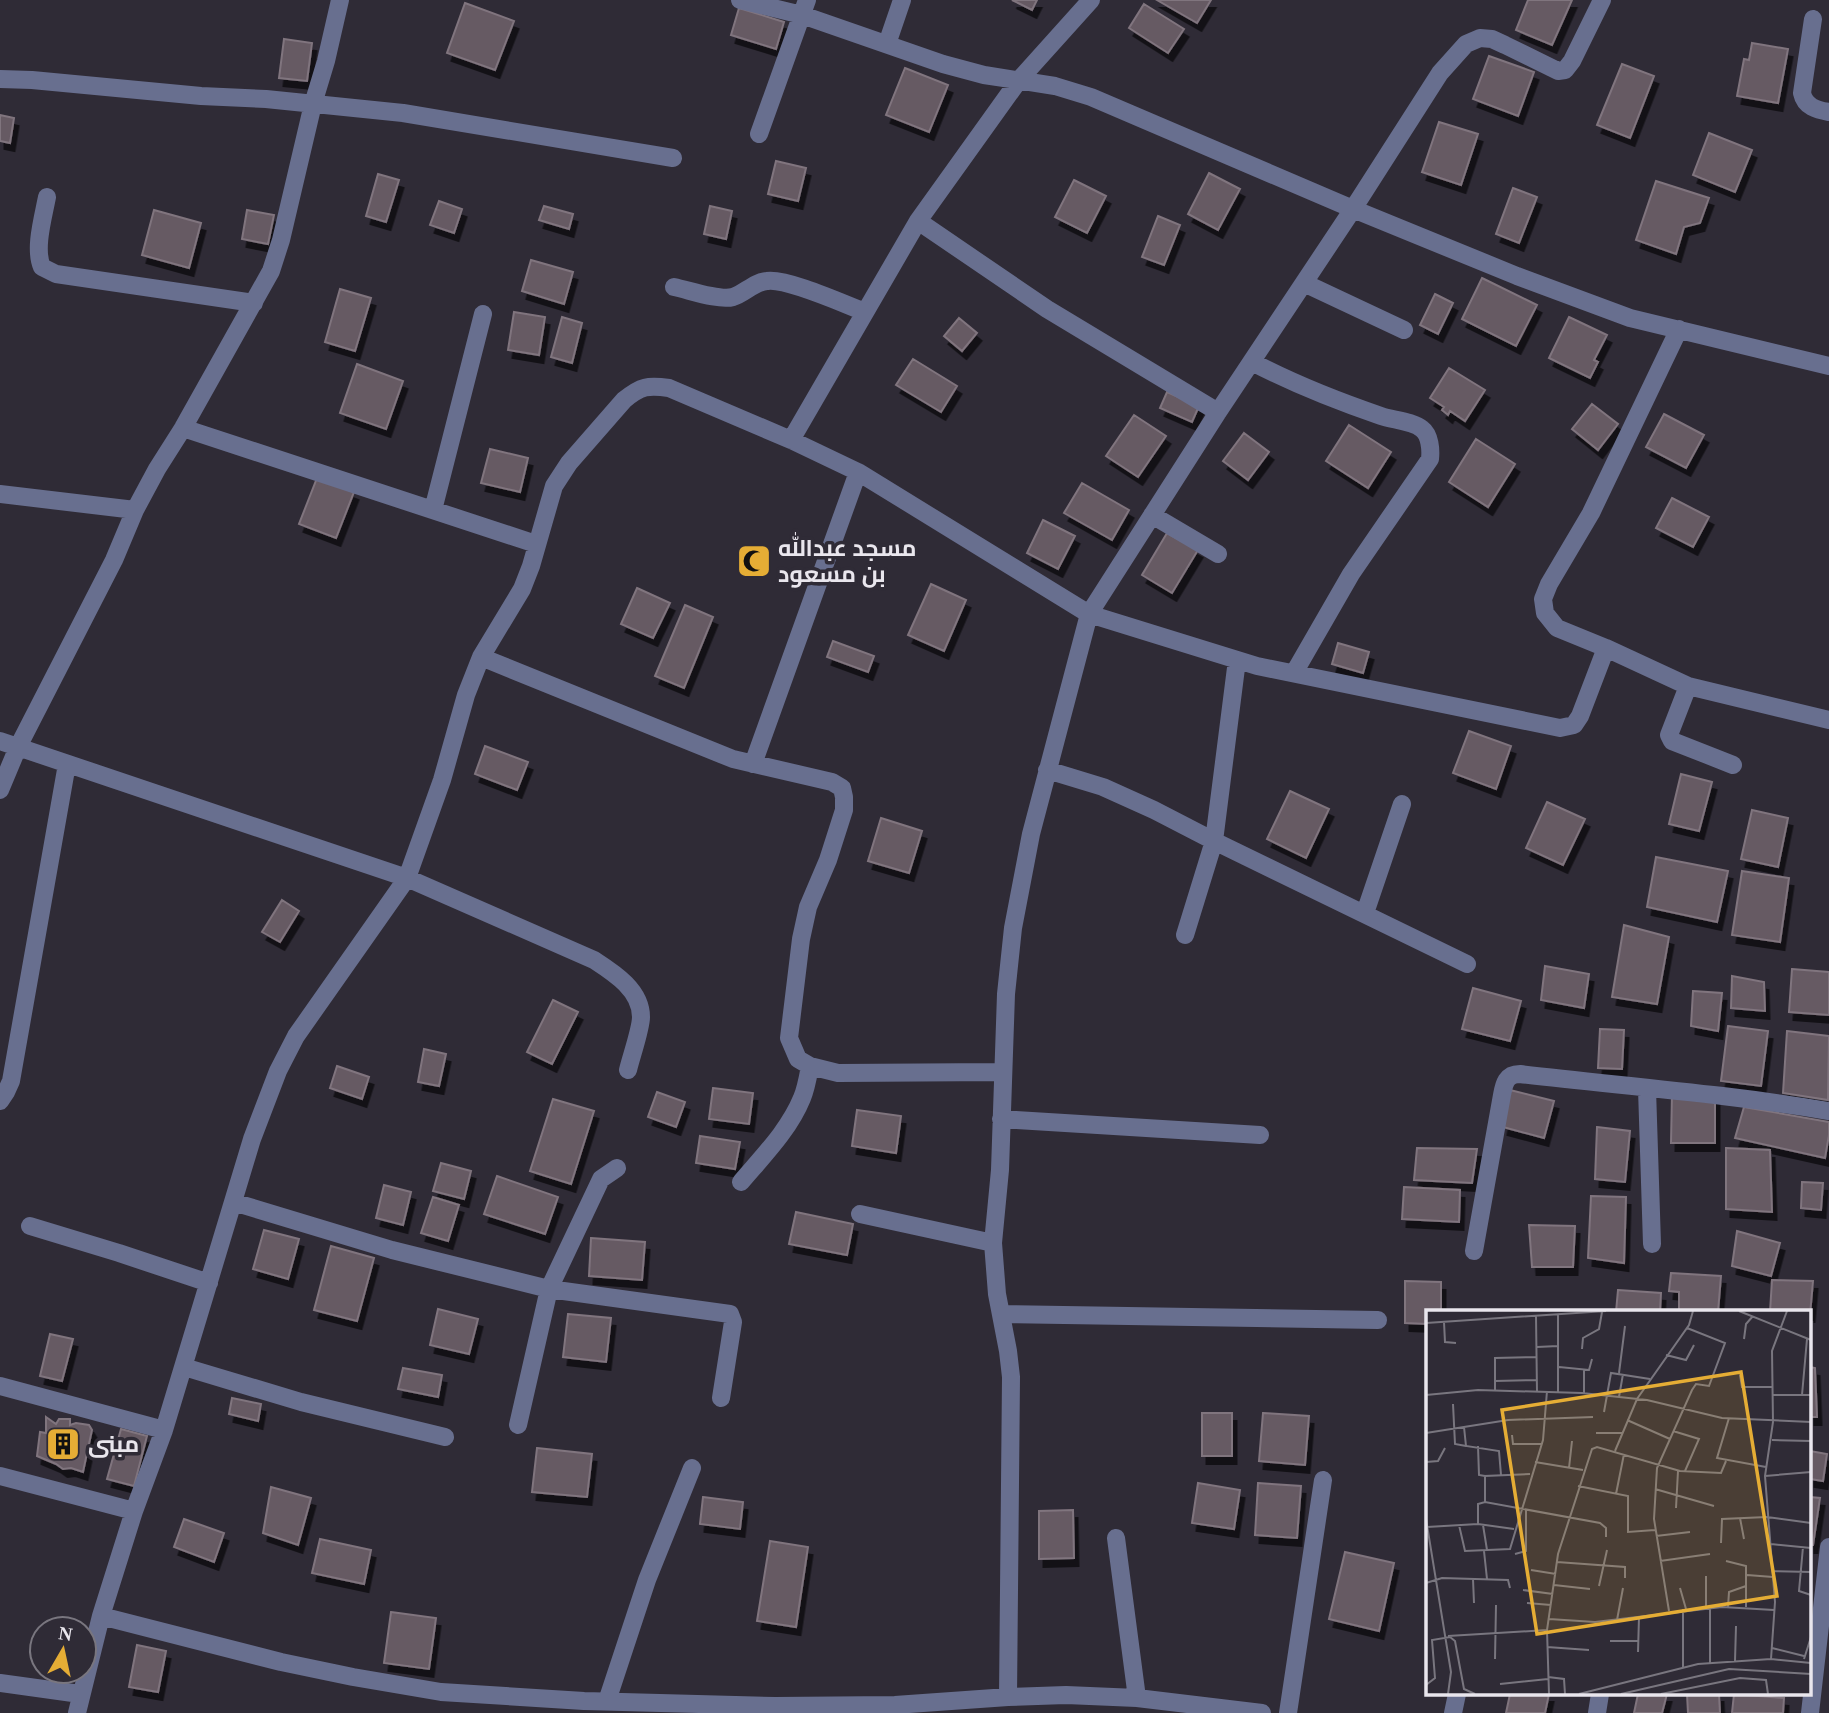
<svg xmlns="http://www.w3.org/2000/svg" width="1829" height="1713" font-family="'Times New Roman',Cairo,serif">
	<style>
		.building { fill: #665a64; stroke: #80747e; stroke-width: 2; filter: url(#shadow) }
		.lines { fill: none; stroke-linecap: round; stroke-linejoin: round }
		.minor { stroke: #686f8f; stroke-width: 18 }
		.labels { text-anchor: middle; stroke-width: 7; stroke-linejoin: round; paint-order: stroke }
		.poi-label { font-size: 23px; font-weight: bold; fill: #e9e6ed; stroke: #2f2b36; text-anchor: start }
		.inset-road { fill: none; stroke: #79767f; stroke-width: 2 }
		.view { fill: #e5ad35; fill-opacity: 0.15; stroke: #e5ad35; stroke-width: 3.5 }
		.inset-edge { fill: none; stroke: #e9e6ed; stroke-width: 3.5 }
	</style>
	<defs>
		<filter id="shadow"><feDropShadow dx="4.5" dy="8" stdDeviation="0" flood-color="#0009"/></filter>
	</defs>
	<rect width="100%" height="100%" fill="#2f2b36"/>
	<!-- building -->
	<path class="building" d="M 1012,0 L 1037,0 L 1032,10 Z
		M 1157,0 L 1211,0 L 1197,23 Z
		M 1528,0 L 1572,0 L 1552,45 L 1516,30 Z
		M 465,3 L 514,21 L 495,70 L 447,53 Z
		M 1144,4 L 1184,29 L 1168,53 L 1129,28 Z
		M 739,8 L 784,22 L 776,49 L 731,35 Z
		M 284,39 L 312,43 L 307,81 L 279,78 Z
		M 1752,43 L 1788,49 L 1778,103 L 1737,96 L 1744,59 L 1749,60 Z
		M 1489,56 L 1534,72 L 1518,116 L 1473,99 Z
		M 1622,64 L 1654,76 L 1630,138 L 1597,125 Z
		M 905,68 L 948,85 L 929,132 L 886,115 Z
		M 0,115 L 14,118 L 10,143 L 0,141 Z
		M 1439,122 L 1478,134 L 1461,185 L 1422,172 Z
		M 1709,133 L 1752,150 L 1735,192 L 1693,175 Z
		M 776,161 L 806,168 L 798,201 L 768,194 Z
		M 1209,173 L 1240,189 L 1218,230 L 1188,214 Z
		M 378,174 L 399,180 L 386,222 L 366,216 Z
		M 1074,180 L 1106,196 L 1087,233 L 1055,217 Z
		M 1656,181 L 1709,198 L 1700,223 L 1684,227 L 1676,254 L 1636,240 Z
		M 1513,188 L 1537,197 L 1519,243 L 1496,234 Z
		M 439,201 L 462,209 L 454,233 L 430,225 Z
		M 544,206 L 573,214 L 569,229 L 539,220 Z
		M 710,206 L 732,211 L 726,239 L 704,234 Z
		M 154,210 L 201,223 L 189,268 L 142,255 Z
		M 247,210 L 274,215 L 268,244 L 242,239 Z
		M 1158,216 L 1180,225 L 1164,265 L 1142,257 Z
		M 531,260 L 573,272 L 564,304 L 522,291 Z
		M 1482,278 L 1537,305 L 1516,346 L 1462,319 Z
		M 340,289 L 371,298 L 355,351 L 325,342 Z
		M 1435,294 L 1453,303 L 1438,334 L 1420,325 Z
		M 514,312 L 545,317 L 539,355 L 508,350 Z
		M 562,317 L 582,323 L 572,363 L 551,357 Z
		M 1569,317 L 1607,335 L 1594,360 L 1598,362 L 1590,378 L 1549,358 Z
		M 959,318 L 977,333 L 962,351 L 944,336 Z
		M 913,359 L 957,386 L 941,412 L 896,385 Z
		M 357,364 L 403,381 L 386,429 L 340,413 Z
		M 1449,368 L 1485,390 L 1465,421 L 1450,411 L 1448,415 L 1442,410 L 1444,407 L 1430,398 Z
		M 1167,392 L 1199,406 L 1192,422 L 1160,408 Z
		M 1592,404 L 1618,424 L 1598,450 L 1572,429 Z
		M 1664,414 L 1704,435 L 1686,468 L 1646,447 Z
		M 1134,415 L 1166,436 L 1138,477 L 1106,456 Z
		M 1349,425 L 1391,452 L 1368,488 L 1326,461 Z
		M 1244,433 L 1269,452 L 1248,480 L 1223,461 Z
		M 1476,439 L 1515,464 L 1488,507 L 1449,482 Z
		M 490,449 L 528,458 L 520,492 L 481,483 Z
		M 317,478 L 354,492 L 336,538 L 299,524 Z
		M 1082,483 L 1129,510 L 1112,540 L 1064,513 Z
		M 1672,498 L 1709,517 L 1693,547 L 1656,528 Z
		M 1043,520 L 1075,536 L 1058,569 L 1027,553 Z
		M 1167,533 L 1198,550 L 1172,593 L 1142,575 Z
		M 931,584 L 966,600 L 944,651 L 908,635 Z
		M 637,588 L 670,603 L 653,638 L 621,624 Z
		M 685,605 L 713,617 L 684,688 L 655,676 Z
		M 833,641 L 874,656 L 868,672 L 827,657 Z
		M 1338,643 L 1369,652 L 1363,673 L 1332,664 Z
		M 1469,731 L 1511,746 L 1496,789 L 1453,773 Z
		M 485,746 L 528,762 L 517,790 L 475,774 Z
		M 1681,774 L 1712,782 L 1699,831 L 1669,824 Z
		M 1290,791 L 1329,809 L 1306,858 L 1267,839 Z
		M 1547,802 L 1585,819 L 1563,865 L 1526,848 Z
		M 1752,810 L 1788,818 L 1778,867 L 1741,859 Z
		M 881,818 L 922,831 L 909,873 L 868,861 Z
		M 1656,857 L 1728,871 L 1717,922 L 1647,907 Z
		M 1742,871 L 1789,878 L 1780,942 L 1732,935 Z
		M 282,900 L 299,911 L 280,942 L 262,932 Z
		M 1624,925 L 1669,937 L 1657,1004 L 1612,997 Z
		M 1545,966 L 1589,974 L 1584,1008 L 1541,1000 Z
		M 1792,969 L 1829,972 L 1829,1015 L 1789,1012 Z
		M 1732,976 L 1764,982 L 1765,1011 L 1731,1008 Z
		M 1473,988 L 1521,1001 L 1510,1041 L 1462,1029 Z
		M 1693,991 L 1722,993 L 1718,1031 L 1691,1026 Z
		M 553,1000 L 578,1012 L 552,1064 L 527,1052 Z
		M 1728,1026 L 1768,1031 L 1761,1086 L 1721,1081 Z
		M 1600,1029 L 1624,1030 L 1622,1069 L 1598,1068 Z
		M 1787,1031 L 1829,1036 L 1828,1100 L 1783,1093 Z
		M 424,1049 L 446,1054 L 439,1086 L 418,1082 Z
		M 337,1066 L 369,1077 L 362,1099 L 330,1088 Z
		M 713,1088 L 753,1093 L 749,1124 L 709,1119 Z
		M 1510,1090 L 1554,1101 L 1544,1138 L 1503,1127 Z
		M 657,1092 L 685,1102 L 676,1127 L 648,1117 Z
		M 1672,1094 L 1715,1095 L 1715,1143 L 1671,1143 Z
		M 553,1099 L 594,1111 L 571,1184 L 530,1171 Z
		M 1744,1107 L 1829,1122 L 1829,1135 L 1825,1158 L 1735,1138 Z
		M 857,1110 L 901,1116 L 896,1153 L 852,1146 Z
		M 1597,1127 L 1630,1131 L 1625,1182 L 1595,1179 Z
		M 700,1136 L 740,1142 L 735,1169 L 696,1163 Z
		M 1417,1148 L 1477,1149 L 1472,1183 L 1414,1180 Z
		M 1726,1148 L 1770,1150 L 1772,1212 L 1726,1209 Z
		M 441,1163 L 471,1171 L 464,1199 L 433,1191 Z
		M 497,1176 L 558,1197 L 545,1234 L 484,1214 Z
		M 1802,1182 L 1823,1183 L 1821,1210 L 1801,1208 Z
		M 384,1185 L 411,1192 L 403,1225 L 376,1218 Z
		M 1404,1187 L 1460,1190 L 1459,1222 L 1402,1219 Z
		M 1591,1196 L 1626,1197 L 1624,1263 L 1588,1258 Z
		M 433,1197 L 459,1205 L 448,1241 L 421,1233 Z
		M 796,1212 L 853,1224 L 847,1255 L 789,1244 Z
		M 1529,1225 L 1575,1226 L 1573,1267 L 1532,1267 Z
		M 264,1230 L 299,1239 L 288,1279 L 253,1269 Z
		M 1737,1231 L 1780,1243 L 1771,1276 L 1732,1266 Z
		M 591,1238 L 645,1242 L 642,1280 L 589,1276 Z
		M 331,1246 L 374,1258 L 357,1321 L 314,1310 Z
		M 1671,1273 L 1721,1276 L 1718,1312 L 1679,1310 L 1679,1292 L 1669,1291 Z
		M 1772,1280 L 1813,1281 L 1810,1315 L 1810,1312 L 1770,1312 Z
		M 1405,1281 L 1441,1282 L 1441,1312 L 1428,1312 L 1428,1324 L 1405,1323 Z
		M 1618,1290 L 1661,1293 L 1660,1312 L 1616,1312 Z
		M 438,1309 L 478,1319 L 469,1354 L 430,1345 Z
		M 568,1314 L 611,1318 L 606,1362 L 563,1357 Z
		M 50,1334 L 73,1339 L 62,1381 L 40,1376 Z
		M 1810,1367 L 1815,1368 L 1817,1417 L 1810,1417 Z
		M 403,1368 L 442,1375 L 438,1397 L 398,1389 Z
		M 232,1398 L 261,1404 L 258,1421 L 229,1414 Z
		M 1202,1413 L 1232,1413 L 1232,1456 L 1202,1456 Z
		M 1263,1413 L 1309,1416 L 1305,1465 L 1259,1461 Z
		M 46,1417 L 56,1424 L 59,1419 L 70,1419 L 70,1425 L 76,1423 L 89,1425 L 92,1430 L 83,1472 L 71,1468 L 63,1469 L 56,1464 L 37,1456 L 40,1432 L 46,1433 Z
		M 121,1429 L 147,1436 L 134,1486 L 107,1479 Z
		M 537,1448 L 592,1454 L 587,1497 L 532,1492 Z
		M 1810,1451 L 1827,1454 L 1823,1481 L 1810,1479 Z
		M 1198,1483 L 1240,1490 L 1234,1529 L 1192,1523 Z
		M 1258,1483 L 1301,1486 L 1297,1538 L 1255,1535 Z
		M 271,1487 L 311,1498 L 298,1545 L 263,1533 Z
		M 703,1497 L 743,1502 L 740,1529 L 700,1524 Z
		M 1810,1497 L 1820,1498 L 1813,1545 L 1810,1545 Z
		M 1073,1510 L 1074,1558 L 1039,1559 L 1039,1511 Z
		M 184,1519 L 224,1533 L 214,1562 L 174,1547 Z
		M 320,1539 L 371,1550 L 364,1584 L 312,1573 Z
		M 770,1541 L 808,1547 L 796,1627 L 757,1621 Z
		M 1345,1552 L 1394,1563 L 1379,1631 L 1329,1619 Z
		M 391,1612 L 436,1618 L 429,1669 L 384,1663 Z
		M 137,1645 L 166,1651 L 158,1692 L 129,1687 Z
		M 1510,1694 L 1549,1694 L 1545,1713 L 1506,1713 Z
		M 1638,1694 L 1667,1694 L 1662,1713 L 1634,1713 Z
		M 1687,1694 L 1719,1694 L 1720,1713 L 1688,1713 Z
		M 1734,1694 L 1784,1698 L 1783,1713 L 1732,1713 Z"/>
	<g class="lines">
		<!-- minor -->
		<path class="minor" d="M 740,0 L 802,15 L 943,64 L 984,75 L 1055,86 L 1091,97 L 1353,209 L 1517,276 L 1630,318 L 1829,366
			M 1813,19 L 1802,93 C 1805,107 1817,110 1829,112
			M 887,44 L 902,0
			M 0,79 L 32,80 L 201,96 L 266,99 L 403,113 L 673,158
			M 759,134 L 807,0
			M 47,197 C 43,218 34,249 42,267 L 56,274 L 254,303
			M 918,221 L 1047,309 L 1218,412
			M 1304,283 L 1404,330
			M 674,287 C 689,290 719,301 733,297 C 745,293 754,282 767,281 C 787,278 844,304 865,312
			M 1679,329 L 1591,513 L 1549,584 L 1543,599 L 1545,613 L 1557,628 L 1606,648 L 1688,686 L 1829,720
			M 1252,362 C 1294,384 1337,401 1381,416 C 1392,420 1413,421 1422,429 C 1430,435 1431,450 1430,459 L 1351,574 L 1294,673
			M 183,428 L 536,544
			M 791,440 L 918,221 L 1019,80 L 1091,0
			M 0,494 L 135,510
			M 433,510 L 483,314
			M 1152,515 L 1218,554
			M 481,657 L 733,759 L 832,782 L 842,788 L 844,797 L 844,810 L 828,860 L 808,907 L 801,939 L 789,1038 L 798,1059 L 810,1066 L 838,1073 L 1002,1072
			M 1688,686 L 1669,735 L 1672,741 L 1733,765
			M 0,741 L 407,878 L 594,960 C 614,973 641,990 641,1017 C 641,1029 631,1057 628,1070
			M 753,764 L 858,472
			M 1047,770 L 1103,787 L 1154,810 L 1214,841 L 1467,964
			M 0,790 L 18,747 L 114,560 L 135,510 L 157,469 L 183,428 L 271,271 L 281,240 L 313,104 L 326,61 L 340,0
			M 1365,913 L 1402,804
			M 1185,935 L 1214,841 L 1237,660
			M 1647,1089 L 1652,1244
			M 0,1101 L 6,1092 L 11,1081 L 67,764
			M 1001,1119 L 1260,1135
			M 741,1182 C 763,1156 789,1130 802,1098 C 806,1089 808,1077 810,1066
			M 233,1202 L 392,1250 L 549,1289 L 730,1314 L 733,1322 L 721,1398
			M 860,1214 L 993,1243
			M 30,1226 L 119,1253 L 209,1283
			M 1474,1251 L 1502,1095 C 1504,1084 1506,1074 1520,1074 C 1623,1086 1727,1094 1829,1111
			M 1001,1314 L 1378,1320
			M 184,1367 L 301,1402 L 445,1437
			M 0,1386 L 164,1430
			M 518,1425 L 549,1289 L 601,1179 L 617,1168
			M 0,1476 L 134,1511
			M 1116,1538 L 1137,1698
			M 101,1616 L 281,1662 L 353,1677 L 441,1692 L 584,1701 L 775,1706 L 895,1705 L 1008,1697 L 1066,1695 L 1137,1698 L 1262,1713
			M 0,1683 L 80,1694
			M 1008,1697 L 1011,1377 L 1008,1351 L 997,1294 L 993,1243 L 1000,1170 L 1006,994 L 1013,928 L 1031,834 L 1089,614 L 1218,412 L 1353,209 L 1440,73 L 1466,44 L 1480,38 L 1492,39 L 1505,45 L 1558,71 L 1565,70 L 1572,61 L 1602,0
			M 607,1701 L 647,1580 L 692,1468
			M 77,1713 L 101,1616 L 134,1511 L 164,1430 L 252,1139 L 278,1071 L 296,1036 L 407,878 L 442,780 L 466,695 L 481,657 L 522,589 L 531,566 L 554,486 L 569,463 L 624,400 C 641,386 648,385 669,388 L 791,440 L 858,472 L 1089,614 L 1257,666 L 1560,728 L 1574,725 L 1580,716 L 1606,648
			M 1288,1713 L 1323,1480
			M 1453,1713 L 1457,1694
			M 1597,1713 L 1600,1694
			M 1810,1713 L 1829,1547"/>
	</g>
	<!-- icons -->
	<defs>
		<g id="mosque-square" transform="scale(1.75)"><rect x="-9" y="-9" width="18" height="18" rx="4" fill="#e5ad35" stroke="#2f2b36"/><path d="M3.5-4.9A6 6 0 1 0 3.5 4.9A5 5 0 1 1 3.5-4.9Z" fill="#111"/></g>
		<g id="building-square" transform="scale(1.75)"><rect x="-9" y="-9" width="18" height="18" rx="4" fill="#e5ad35" stroke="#2f2b36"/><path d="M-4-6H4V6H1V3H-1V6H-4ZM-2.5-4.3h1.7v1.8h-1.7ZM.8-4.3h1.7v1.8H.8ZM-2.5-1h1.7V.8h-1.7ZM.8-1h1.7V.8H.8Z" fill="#111"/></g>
	</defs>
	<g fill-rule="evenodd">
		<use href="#mosque-square" x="754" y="561"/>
		<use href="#building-square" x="63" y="1444"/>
	</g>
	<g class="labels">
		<!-- poi labels -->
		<g class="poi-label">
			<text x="778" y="556">مسجد عبدالله<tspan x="778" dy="26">بن مسعود</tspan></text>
			<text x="88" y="1452">مبنى</text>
		</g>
	</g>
	<!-- overview -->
	<g transform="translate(1426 1310)">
		<rect width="385" height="385" fill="#2f2b36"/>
		<path class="inset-road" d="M 313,1 L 385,30M 132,4 L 132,82M 110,6 L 111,82M 18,12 L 19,32 L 30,33M 0,13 L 180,1M 318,29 L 320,14 L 327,6M 111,37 L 132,36M 156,39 L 157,28 L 173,19 L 176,2M 240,45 L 260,50 L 268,35M 133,57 L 163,60 L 166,49M 158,60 L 158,83M 193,63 L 199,16M 314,65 L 316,77 L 346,77M 69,71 L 111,70M 69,82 L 69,48 L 111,47M 0,85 L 52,80 L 156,83 L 221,90 L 296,108 L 385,112M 346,85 L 385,85M 376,85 L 381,29M 193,87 L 197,64M 27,94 L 29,134 L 40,136M 178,102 L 185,63 L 224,69M 303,108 L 291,148 L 340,157M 201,110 L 244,129M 38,117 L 40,136 L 73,141 L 75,165M 247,121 L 273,129 L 259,161M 0,123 L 82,110 L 167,107M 170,123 L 196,123M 86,125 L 87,134 L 115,134M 346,130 L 385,131M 52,136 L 53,165 L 59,166M 189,141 L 211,89 L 263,15 L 267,1M 0,152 L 12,151 L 19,138M 109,152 L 157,160M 143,158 L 146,131M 339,166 L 385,162M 152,176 L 202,186 L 202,222 L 229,220M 229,179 L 288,196M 190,184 L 198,144M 59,192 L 59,166 L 104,164M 250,198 L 252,161M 314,208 L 318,229M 0,209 L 25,362 L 22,384M 52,214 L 52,194 L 59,192 L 174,213 L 180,218 L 180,227M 33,215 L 39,241 L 84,239 L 117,130 L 121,81M 57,215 L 61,240M 1,217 L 52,214 L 88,219M 230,226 L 264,222M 295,233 L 296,209 L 341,207 L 385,213M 345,234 L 385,238M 377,237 L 373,281 L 385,285M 58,241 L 61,269M 89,244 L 100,241 L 100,199M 234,251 L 284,244M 300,251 L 320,256 L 320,297M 131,252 L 199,257 L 199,268M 105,260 L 130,264M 347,261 L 385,262M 321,265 L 347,267M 280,266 L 280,298M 47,269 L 48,293M 0,273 L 16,268 L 82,270 L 84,278M 128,275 L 164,279M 173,276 L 181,240M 254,278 L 260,299M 97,280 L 127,284M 101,293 L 125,295M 302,297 L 303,282 L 320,276M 243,301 L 228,209 L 231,158 L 266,80 L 270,74 L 283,76 L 299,33 L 261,18M 123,309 L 169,312 L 296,297 L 348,300M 191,310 L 197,278M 22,326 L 121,320M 184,331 L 212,331M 121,337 L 163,340M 346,338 L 378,346M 212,342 L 213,307M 69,349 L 70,295M 345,349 L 349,292 L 339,166 L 347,112 L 346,41 L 361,1M 378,349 L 385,327M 309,351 L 310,316M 284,353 L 284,298M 257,357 L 257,299M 122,367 L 138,369 L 139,384M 74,374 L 122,369M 0,375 L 9,368 L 6,330 L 24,327 L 29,331 L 38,379 L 49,384M 123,384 L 121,320 L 132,244 L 166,139 L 171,137 L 254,161 L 295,163 L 300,151M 153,384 L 272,354 L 345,349 L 385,353M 195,384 L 303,359 L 385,364M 235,384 L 314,368 L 340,370 L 342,384"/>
		<path class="view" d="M 315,62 L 351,286 L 111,324 L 76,100 Z"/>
		<rect width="385" height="385" class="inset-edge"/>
	</g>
	<!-- north arrow -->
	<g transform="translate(63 1650) rotate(9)"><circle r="33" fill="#2f2b36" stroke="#79767f" stroke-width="2"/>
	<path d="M0-5L12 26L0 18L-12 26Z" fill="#e5ad35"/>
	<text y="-10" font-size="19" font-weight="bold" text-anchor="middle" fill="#e9e6ed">N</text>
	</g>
</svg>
